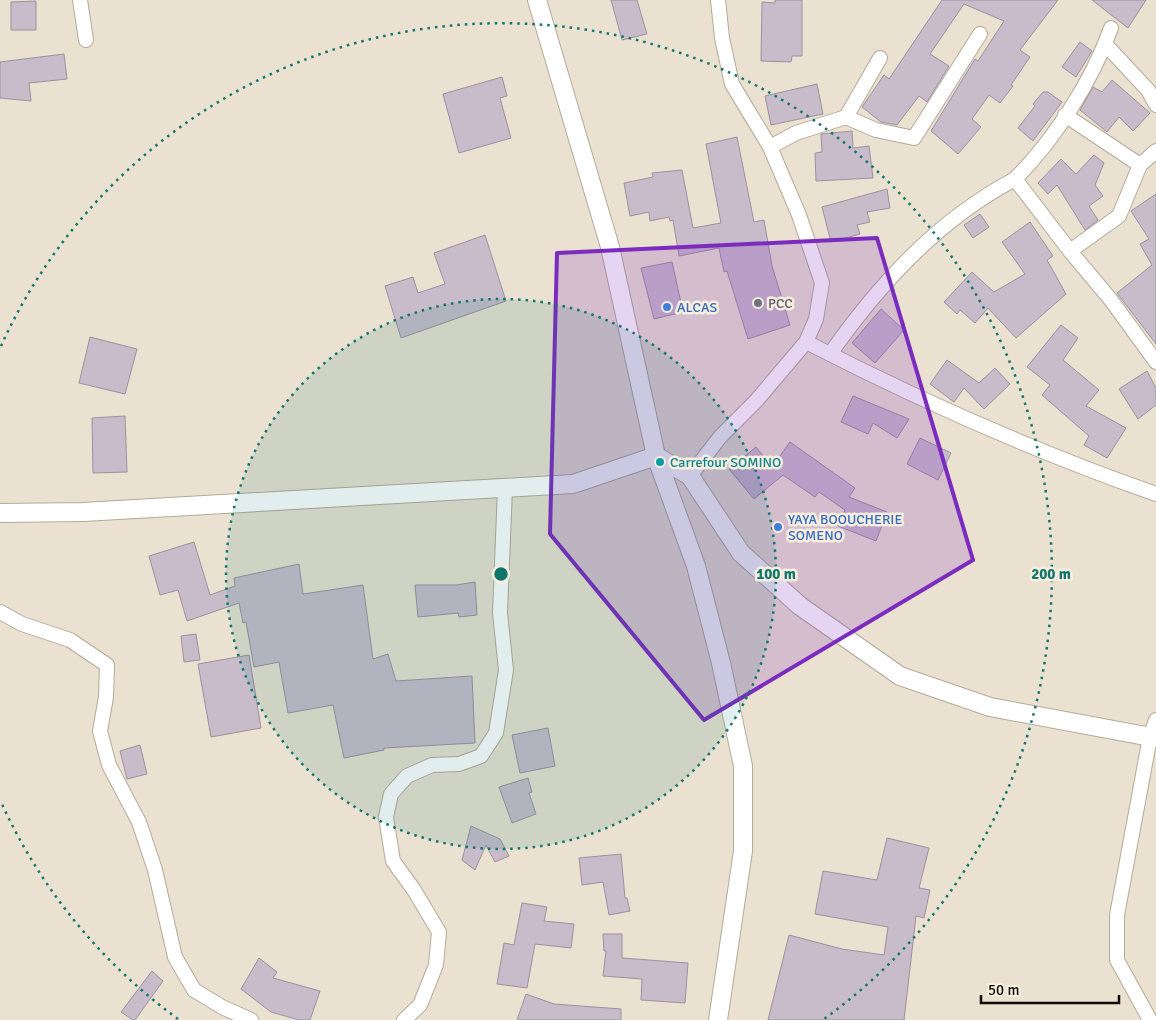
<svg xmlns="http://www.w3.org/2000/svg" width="1156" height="1020" font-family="Signika,sans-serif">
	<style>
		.building { fill: #c8bccb; stroke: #9c919f }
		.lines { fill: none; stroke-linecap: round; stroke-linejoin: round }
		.minor-casing { stroke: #b3aa9b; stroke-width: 16 }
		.tertiary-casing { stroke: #b3aa9b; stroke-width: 20 }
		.minor { stroke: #fff; stroke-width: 14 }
		.tertiary { stroke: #fff; stroke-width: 18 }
		.marked { fill: #7b2cbf; fill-opacity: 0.2; stroke: #7b2cbf; stroke-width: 4; stroke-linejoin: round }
		.ring { fill: none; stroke: #0f766e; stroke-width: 2.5; stroke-dasharray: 2.5 5 }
		.worship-dot { fill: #6b7280; stroke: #f7eede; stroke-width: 2 }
		.shop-dot { fill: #3f7fe0; stroke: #f7eede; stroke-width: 2 }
		.culture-dot { fill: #0f9aa8; stroke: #f7eede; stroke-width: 2 }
		.labels { text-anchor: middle; stroke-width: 5; stroke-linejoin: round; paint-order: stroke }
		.worship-label { font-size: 14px; fill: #5b616d; stroke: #f7eede; text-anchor: start }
		.shop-label { font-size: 14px; fill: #366cbe; stroke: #f7eede; text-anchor: start }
		.culture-label { font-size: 14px; fill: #0d838f; stroke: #f7eede; text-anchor: start }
		.centre { fill: #0f766e; stroke: #f7eede; stroke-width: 2.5 }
		.ring-label { font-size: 15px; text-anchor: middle; font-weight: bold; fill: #0f766e; stroke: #f7eede; stroke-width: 5; stroke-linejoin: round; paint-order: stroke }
	</style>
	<rect width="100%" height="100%" fill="#eae1d1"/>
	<!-- building -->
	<path class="building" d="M 611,0 L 637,0 L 647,34 L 622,40 Z
		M 775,0 L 802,0 L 802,56 L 792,56 L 791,62 L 761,61 L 762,2 L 775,3 Z
		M 942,0 L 1058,0 L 1020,50 L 1030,57 L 1011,85 L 1013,86 L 1000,103 L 989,95 L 972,119 L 981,127 L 958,154 L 931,131 L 975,59 L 978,61 L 1004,21 L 964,4 L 930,54 L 949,66 L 927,102 L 919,96 L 897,125 L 881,122 L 862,107 L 884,75 L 889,79 Z
		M 1092,0 L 1146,0 L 1128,28 Z
		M 36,1 L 36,30 L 11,30 L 11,2 Z
		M 1080,42 L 1092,51 L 1076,77 L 1062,67 Z
		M 64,54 L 67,79 L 29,83 L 31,101 L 0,98 L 0,62 Z
		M 502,77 L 507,96 L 500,98 L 511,138 L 459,153 L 443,94 Z
		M 1112,80 L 1150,113 L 1133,131 L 1119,117 L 1107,132 L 1080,110 L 1093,87 L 1102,92 Z
		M 817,84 L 823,114 L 771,125 L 765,96 Z
		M 1043,92 L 1048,92 L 1062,102 L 1033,141 L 1018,128 L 1035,106 L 1033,104 Z
		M 852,131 L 853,148 L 869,146 L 873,178 L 816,181 L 815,153 L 822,152 L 821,134 Z
		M 737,137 L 754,222 L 764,220 L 772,266 L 790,325 L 748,339 L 727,271 L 724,272 L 719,248 L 679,256 L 673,220 L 670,221 L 669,217 L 650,221 L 649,212 L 630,216 L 624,183 L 653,177 L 652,173 L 682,170 L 693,228 L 721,223 L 706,144 Z
		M 1094,155 L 1104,163 L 1095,185 L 1103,196 L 1089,206 L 1098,220 L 1085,230 L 1057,185 L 1048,194 L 1038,183 L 1061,159 L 1076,174 Z
		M 887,189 L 890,208 L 867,212 L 870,222 L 857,225 L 860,234 L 831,242 L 822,207 Z
		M 1156,194 L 1156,344 L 1117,293 L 1152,265 L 1140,244 L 1149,239 L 1131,211 Z
		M 980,214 L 989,227 L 973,238 L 964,225 Z
		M 1030,222 L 1053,256 L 1047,260 L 1066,294 L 1016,338 L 988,308 L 975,323 L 960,310 L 957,314 L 944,302 L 972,272 L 994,292 L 1025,274 L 1002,242 Z
		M 485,235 L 506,301 L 401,338 L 385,286 L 413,277 L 418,293 L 445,284 L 434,253 Z
		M 672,262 L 683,312 L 654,319 L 641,268 Z
		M 881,309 L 904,330 L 875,363 L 852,343 Z
		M 1061,325 L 1078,338 L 1063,360 L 1099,390 L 1086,406 L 1126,428 L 1107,458 L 1084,445 L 1089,436 L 1042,395 L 1050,385 L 1027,367 Z
		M 90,337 L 137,349 L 125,394 L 79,383 Z
		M 947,360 L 979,383 L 995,368 L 1010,384 L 984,409 L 964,388 L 954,402 L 930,384 Z
		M 1147,371 L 1156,388 L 1156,405 L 1138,419 L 1119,389 Z
		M 853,396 L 909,419 L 897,438 L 873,423 L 868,434 L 841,422 Z
		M 125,416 L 127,472 L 93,473 L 92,418 Z
		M 920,438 L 951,453 L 938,480 L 907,464 Z
		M 790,442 L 855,488 L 849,497 L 887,512 L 876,541 L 838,526 L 845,510 L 819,492 L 815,497 L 783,475 L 754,499 L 729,469 L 756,447 L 772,467 Z
		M 194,542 L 210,595 L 235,586 L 234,578 L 299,564 L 303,594 L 363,585 L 373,659 L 388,654 L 396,681 L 472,676 L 475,743 L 384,748 L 384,750 L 344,758 L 333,705 L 288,713 L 279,662 L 254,667 L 246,622 L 243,623 L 239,603 L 187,621 L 178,590 L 160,595 L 149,556 Z
		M 475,582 L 477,615 L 459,617 L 458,613 L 418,617 L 415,585 L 456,585 Z
		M 196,634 L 200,660 L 184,662 L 181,636 Z
		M 249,655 L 261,728 L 211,737 L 198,664 Z
		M 548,728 L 555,766 L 520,773 L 512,735 Z
		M 140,745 L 147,774 L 127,779 L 120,751 Z
		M 528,778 L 532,792 L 529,793 L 536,814 L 512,823 L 499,787 Z
		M 471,826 L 500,839 L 509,856 L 495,862 L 486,845 L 475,870 L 462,860 Z
		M 887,838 L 929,848 L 919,888 L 930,890 L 924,918 L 916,916 L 904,1020 L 768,1020 L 789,935 L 842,949 L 884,955 L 888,927 L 815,914 L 823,871 L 877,880 Z
		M 621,854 L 625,898 L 627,898 L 630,911 L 609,915 L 603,882 L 582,885 L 579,858 Z
		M 522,903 L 547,907 L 544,921 L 574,924 L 571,948 L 535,944 L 527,988 L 497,984 L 504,943 L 514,945 Z
		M 603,934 L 622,934 L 622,958 L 688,963 L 685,1003 L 641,1000 L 642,979 L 603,976 L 606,951 L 604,951 Z
		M 259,958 L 277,972 L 273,978 L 320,991 L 310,1020 L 299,1020 L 271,1012 L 241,989 Z
		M 152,971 L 163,981 L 135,1020 L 133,1020 L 121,1012 Z
		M 526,994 L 554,1004 L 621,1009 L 621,1020 L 517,1020 Z"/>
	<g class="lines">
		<!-- minor casing -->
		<g class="minor-casing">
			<path id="minor" d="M 80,0 L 86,40
				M 1105,44 L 1148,90 L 1156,105
				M 1065,115 L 1140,165 L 1156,151
				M 846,117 L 876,130 L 914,138 L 980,34
				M 770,147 L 796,133 L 846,117 L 880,58
				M 1015,179 C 1055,139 1092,81 1111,28
				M 1070,251 L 1119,216 L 1140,165
				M 806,342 C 919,400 1036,452 1156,494
				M 830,354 C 880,283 938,220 1015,179 L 1070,251 L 1111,300 L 1156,362
				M 690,476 L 720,437 L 756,401 L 806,342 L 816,319 L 822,283 L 799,215 L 770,147 L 732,84 L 722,38 L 718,0
				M 0,612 L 22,624 L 70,640 L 107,665 L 106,697 L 100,731 L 109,765 L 139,822 L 155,870 L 175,957 L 194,990 L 222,1007 L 251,1020
				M 404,1020 L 420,1005 L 436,965 L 439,932 L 414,890 L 393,861 L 386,817 L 391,794 L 407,776 L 432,765 L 459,764 L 481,756 L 496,733 L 506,670 L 500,613 L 505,488
				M 1150,1020 L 1117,960 L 1117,915 L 1150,737 L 1156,720"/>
		</g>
		<!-- tertiary casing -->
		<g class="tertiary-casing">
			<path id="tertiary" d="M 537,0 L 610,247 L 656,456 L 696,566 L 721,663 L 743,766 L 743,851 L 718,1020
				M 0,513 L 83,512 L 573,484 L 656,456 L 690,476 L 741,553 L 800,606 L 900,676 L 990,707 L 1156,738"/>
		</g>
		<!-- minor -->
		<use href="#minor" class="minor"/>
		<!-- tertiary -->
		<use href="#tertiary" class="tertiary"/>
	</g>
	<!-- marked area -->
	<path class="marked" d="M 877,238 L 973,560 L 704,720 L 550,534 L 557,253 Z"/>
	<!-- distance rings -->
	<circle cx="501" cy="574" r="275" fill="#0f766e" fill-opacity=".12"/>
	<g class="ring">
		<circle cx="501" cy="574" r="275"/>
		<path d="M178 1019A550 550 0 0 1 1 802M1 346A550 550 0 1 1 824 1019"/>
	</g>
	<!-- markers -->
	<circle class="worship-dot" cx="758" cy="303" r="5"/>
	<g class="shop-dot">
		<circle cx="667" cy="307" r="5"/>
		<circle cx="778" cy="527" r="5"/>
	</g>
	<circle class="culture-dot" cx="660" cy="462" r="5"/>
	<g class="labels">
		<!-- worship labels -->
		<g class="worship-label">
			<text x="768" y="308">PCC</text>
		</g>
		<!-- shop labels -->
		<g class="shop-label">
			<text x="677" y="312">ALCAS</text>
			<text x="788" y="524">YAYA BOOUCHERIE<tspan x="788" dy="16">SOMENO</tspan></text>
		</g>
		<!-- culture labels -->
		<g class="culture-label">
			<text x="670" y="467">Carrefour SOMINO</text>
		</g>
	</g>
	<circle cx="501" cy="574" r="8" class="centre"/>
	<g class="ring-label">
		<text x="776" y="579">100 m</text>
		<text x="1051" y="579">200 m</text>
	</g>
	<!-- scale -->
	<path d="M981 995v8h138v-8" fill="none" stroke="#0e0b07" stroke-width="2.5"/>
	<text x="988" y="995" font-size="15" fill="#0e0b07" stroke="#f7eede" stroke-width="4" paint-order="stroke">50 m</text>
</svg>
